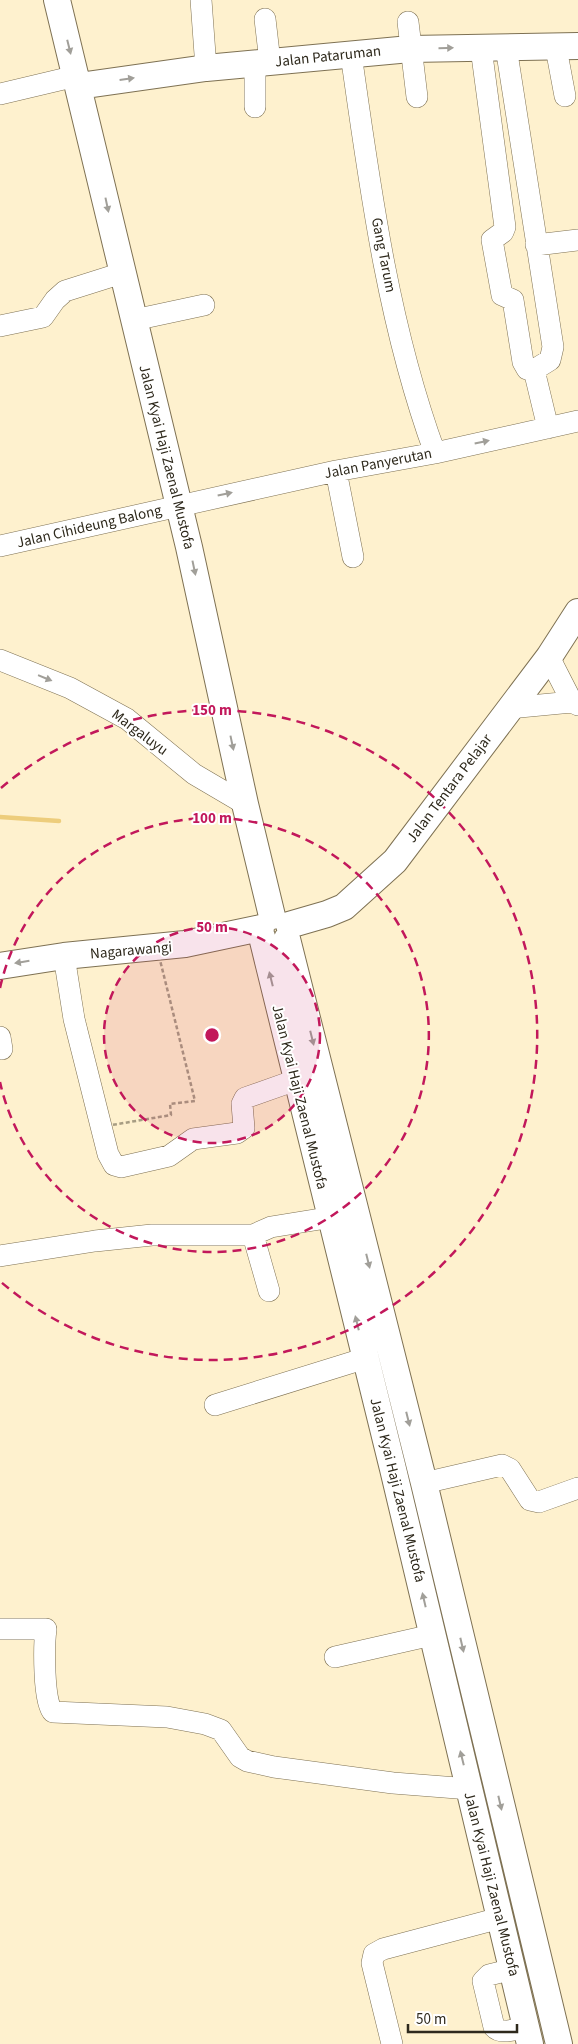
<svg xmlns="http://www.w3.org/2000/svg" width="578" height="2044" font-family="'Source Sans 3',sans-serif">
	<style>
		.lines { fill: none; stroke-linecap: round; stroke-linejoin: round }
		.stream { stroke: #edcd7c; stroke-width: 4.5 }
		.minor-casing { stroke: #7e7153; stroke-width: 22 }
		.major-casing { stroke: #7e7153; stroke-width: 28 }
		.path { stroke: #a79d83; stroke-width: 2.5; stroke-dasharray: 4 2.5; stroke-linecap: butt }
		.minor { stroke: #fff; stroke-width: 21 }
		.major { stroke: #fff; stroke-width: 26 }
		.oneway { fill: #a19f99 }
		.ring { fill: none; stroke: #c2185b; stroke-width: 2.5; stroke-dasharray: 9 6 }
		.labels { text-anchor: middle; stroke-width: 4; stroke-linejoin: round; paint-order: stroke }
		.street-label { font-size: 15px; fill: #2e291c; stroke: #fff }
		.centre { fill: #c2185b; stroke: #fff; stroke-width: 2.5 }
		.ring-label { font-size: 15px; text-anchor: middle; font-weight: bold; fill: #c2185b; stroke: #fff; stroke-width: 4; stroke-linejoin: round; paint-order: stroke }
	</style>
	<rect width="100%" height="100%" fill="#fef1ce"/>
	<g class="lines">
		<!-- stream -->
		<path class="stream" d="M 0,817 L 59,821"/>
		<!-- minor casing -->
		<g class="minor-casing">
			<path id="minor" d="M 201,0 L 206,68
				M 265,19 L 270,62
				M 408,22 L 417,97
				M 481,48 L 505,227 L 503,232 L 492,240 L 502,295 L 513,300 L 523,362 L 527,369 L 534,370 L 550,360 L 553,347 L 506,47
				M 556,48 L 565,96
				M 351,54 C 370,188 388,325 435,453
				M 255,64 L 255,107
				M 0,94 L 76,76
				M 536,245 L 578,240
				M 134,320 L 204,305
				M 0,326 L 43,317 L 55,300 L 65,291 L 122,273
				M 534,370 L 548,428
				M 336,471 L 353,557
				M 0,546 L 336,471 L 435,453 L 578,421
				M 549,657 L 572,702
				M 0,660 L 70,688 L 127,719 L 194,774 L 245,804
				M 509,708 L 572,702 L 578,705
				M 64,956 L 74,1019 L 108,1154 L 114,1165 L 121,1167 L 169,1156 L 193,1139 L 237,1133 L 244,1128 L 242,1104 L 245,1098 L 296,1080
				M 0,1037 L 2,1049
				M 253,1235 L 269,1291
				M 0,1256 L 95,1241 L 152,1235 L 253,1235 L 271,1227 L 345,1215
				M 215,1405 L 366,1358
				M 424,1483 L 502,1465 L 510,1469 L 530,1500 L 539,1502 L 578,1488
				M 0,1629 L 46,1629 C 44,1644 43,1703 53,1712 L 167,1717 L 205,1724 L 221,1730 L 240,1757 L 247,1761 L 274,1767 L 393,1783 L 470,1789
				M 335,1657 L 432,1635
				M 513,1969 L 489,1975 L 483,1981 L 494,2027 C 501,2035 516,2029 527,2027
				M 392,2044 L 372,1963 L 374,1954 L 383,1949 L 500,1918"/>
		</g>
		<!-- major casing -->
		<g class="major-casing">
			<path id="major" d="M 57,0 L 189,547 L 245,804 L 272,916
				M 79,86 L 206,68 L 410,49 L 578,46
				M 289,925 L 327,914 L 344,907 L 395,861 L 549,657 L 578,612
				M 262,937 L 393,1469 L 530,2044
				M 287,939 L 424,1483 L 559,2044
				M 0,966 L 64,956 L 185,944 L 261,928"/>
		</g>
		<!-- path -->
		<path class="path" d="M 159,956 L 195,1101 L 170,1104 L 171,1115 L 106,1126 L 72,963 Z"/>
		<!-- minor -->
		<use href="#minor" class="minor"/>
		<!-- major -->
		<use href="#major" class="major"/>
	</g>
	<!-- one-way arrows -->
	<defs><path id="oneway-solid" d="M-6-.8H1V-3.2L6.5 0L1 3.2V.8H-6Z" transform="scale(1.25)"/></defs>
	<g class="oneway">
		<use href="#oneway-solid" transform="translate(69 47) rotate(76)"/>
		<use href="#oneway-solid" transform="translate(446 48) rotate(-1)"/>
		<use href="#oneway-solid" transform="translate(127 79) rotate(-8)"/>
		<use href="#oneway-solid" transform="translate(107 205) rotate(78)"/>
		<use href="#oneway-solid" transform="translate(482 442) rotate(-12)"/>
		<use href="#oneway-solid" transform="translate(225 494) rotate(-12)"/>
		<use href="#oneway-solid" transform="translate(194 568) rotate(78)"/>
		<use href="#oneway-solid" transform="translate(45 678) rotate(22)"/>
		<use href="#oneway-solid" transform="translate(232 743) rotate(78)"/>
		<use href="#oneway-solid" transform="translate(22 962) rotate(171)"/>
		<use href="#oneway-solid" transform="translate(271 979) rotate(-104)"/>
		<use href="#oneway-solid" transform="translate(312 1038) rotate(76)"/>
		<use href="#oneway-solid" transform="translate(368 1261) rotate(76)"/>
		<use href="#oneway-solid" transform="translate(357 1323) rotate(-104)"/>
		<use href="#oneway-solid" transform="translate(408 1419) rotate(76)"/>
		<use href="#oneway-solid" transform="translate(424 1600) rotate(-103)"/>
		<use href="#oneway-solid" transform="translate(462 1645) rotate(77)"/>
		<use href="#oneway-solid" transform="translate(462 1758) rotate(-104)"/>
		<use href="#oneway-solid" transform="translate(500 1803) rotate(77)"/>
	</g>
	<!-- distance rings -->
	<circle cx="212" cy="1035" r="108" fill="#c2185b" fill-opacity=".12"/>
	<g class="ring">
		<circle cx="212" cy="1035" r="108"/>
		<path d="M0 988A217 217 0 1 1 0 1082"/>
		<path d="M1 788A325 325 0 1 1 1 1282"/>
	</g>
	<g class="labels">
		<!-- street labels -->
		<g class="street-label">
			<text transform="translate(328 56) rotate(-6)" y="5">Jalan Pataruman</text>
			<text transform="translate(384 255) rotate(79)" y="5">Gang Tarum</text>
			<text transform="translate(167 457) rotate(76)" y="5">Jalan Kyai Haji Zaenal Mustofa</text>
			<text transform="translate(378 463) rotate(-11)" y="5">Jalan Panyerutan</text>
			<text transform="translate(89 526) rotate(-13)" y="5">Jalan Cihideung Balong</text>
			<text transform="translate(140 732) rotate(37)" y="5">Margaluyu</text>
			<text transform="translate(449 788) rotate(-53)" y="5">Jalan Tentara Pelajar</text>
			<text transform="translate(131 950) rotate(-5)" y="5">Nagarawangi</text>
			<text transform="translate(300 1097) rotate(76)" y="5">Jalan Kyai Haji Zaenal Mustofa</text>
			<text transform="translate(398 1490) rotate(76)" y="5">Jalan Kyai Haji Zaenal Mustofa</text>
			<text transform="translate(492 1884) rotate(76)" y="5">Jalan Kyai Haji Zaenal Mustofa</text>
		</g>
	</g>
	<circle cx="212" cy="1035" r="8" class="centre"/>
	<g class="ring-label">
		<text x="212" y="715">150 m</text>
		<text x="212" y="823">100 m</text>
		<text x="212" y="932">50 m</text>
	</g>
	<!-- scale -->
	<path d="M408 2024v8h109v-8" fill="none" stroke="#2e291c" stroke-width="2.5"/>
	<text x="416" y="2024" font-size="15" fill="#2e291c" stroke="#ffffff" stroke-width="4" paint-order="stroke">50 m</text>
</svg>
